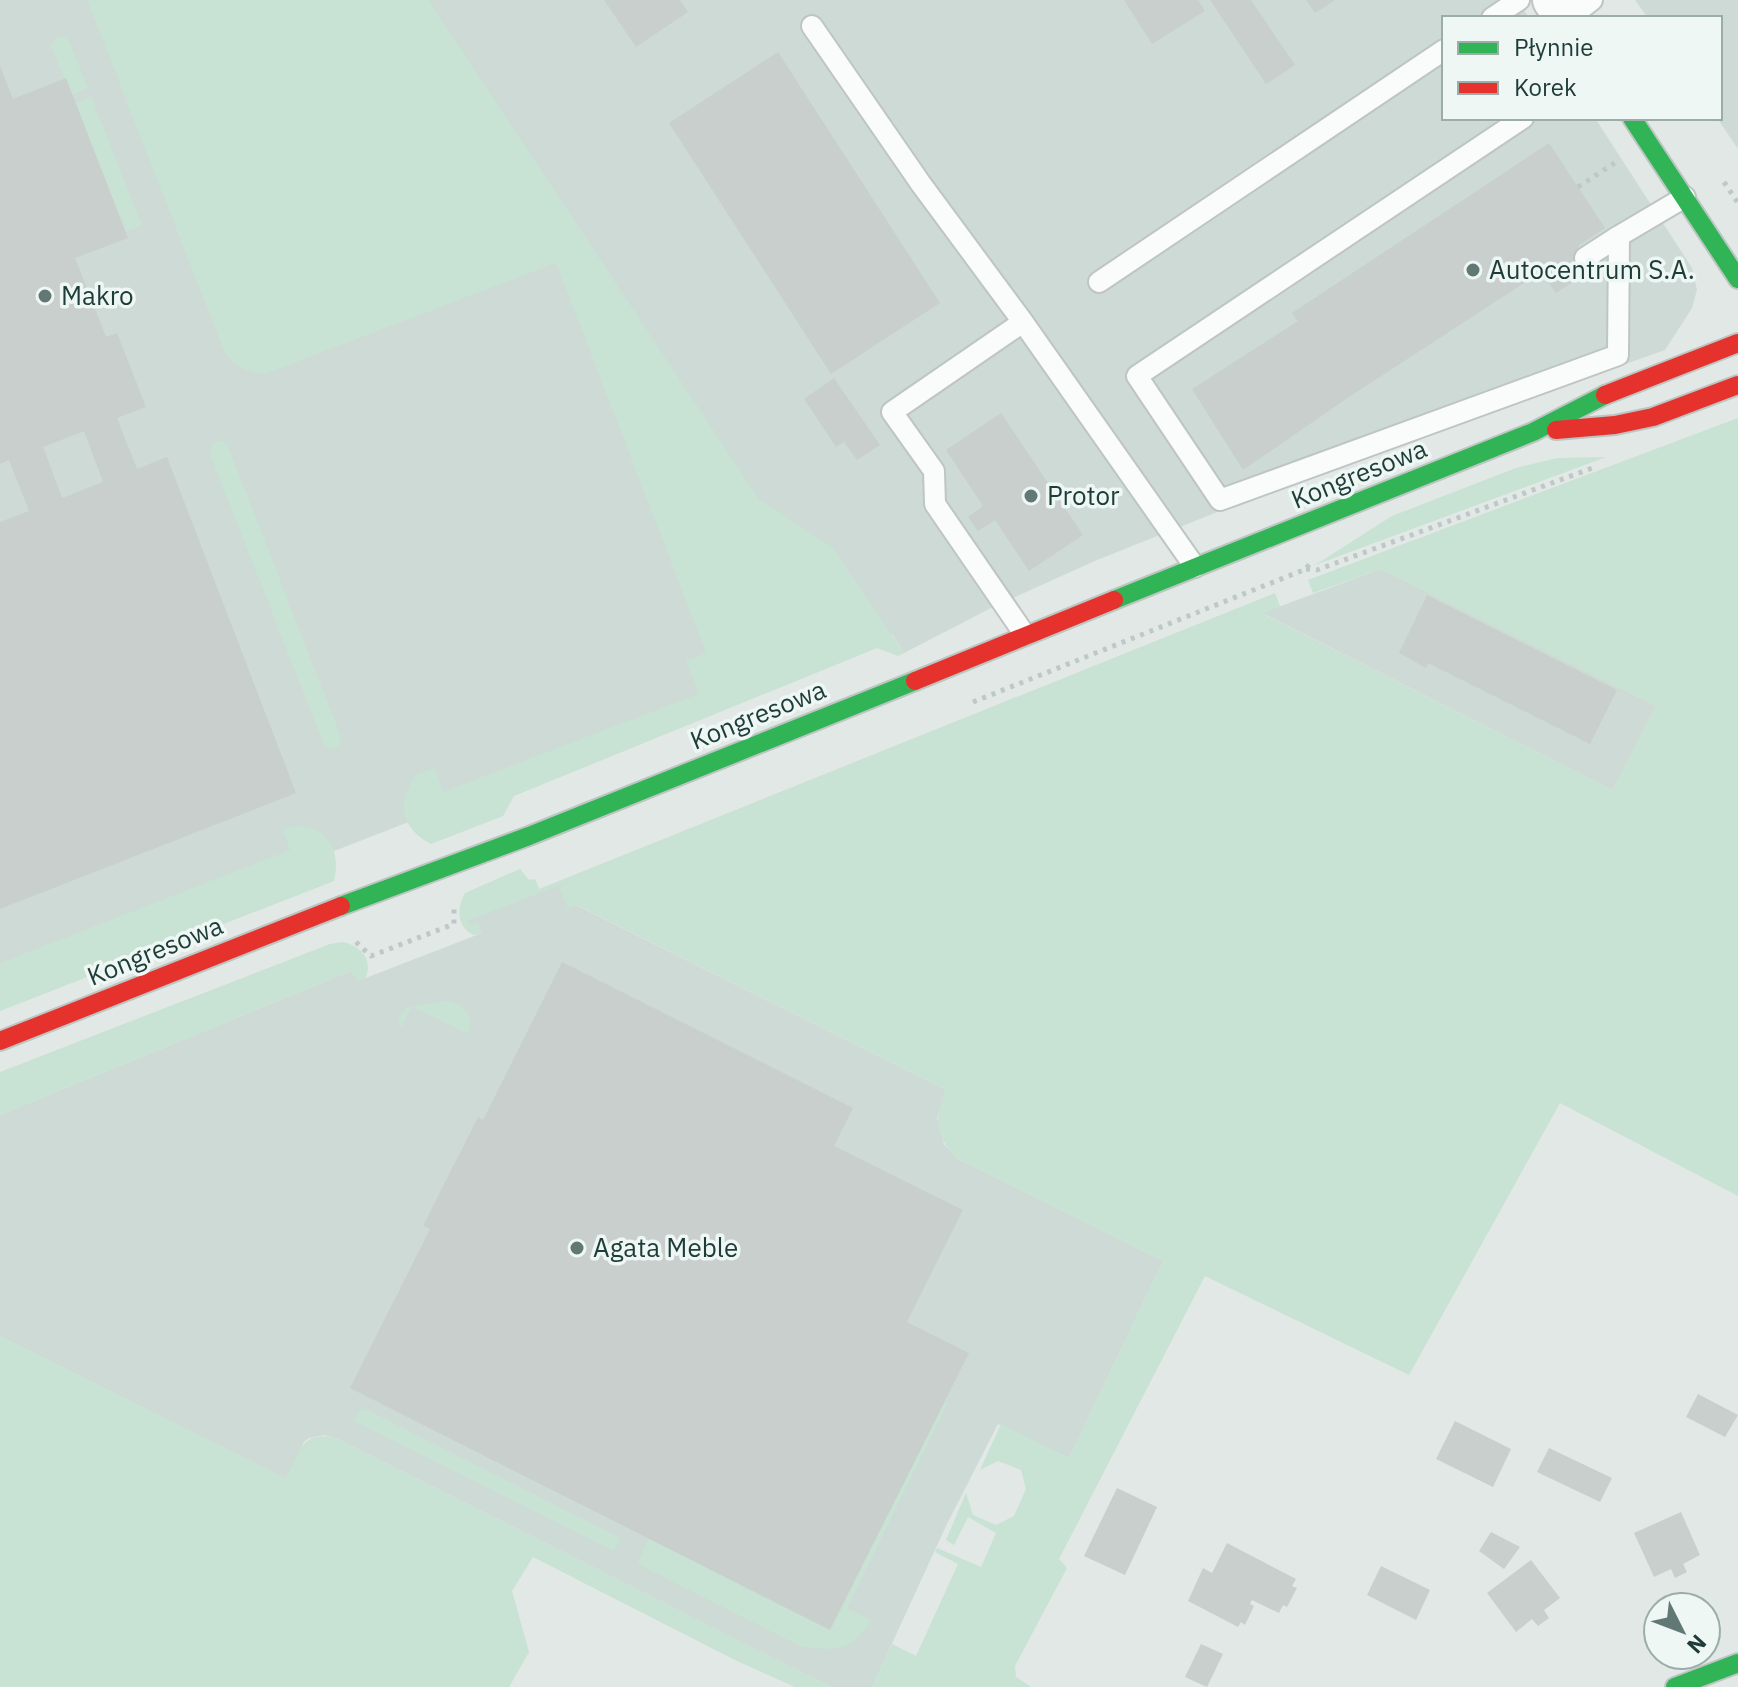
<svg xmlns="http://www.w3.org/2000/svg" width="1738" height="1687" font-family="'IBM Plex Sans',sans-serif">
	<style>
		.built { fill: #cedad6 }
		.green { fill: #c8e2d4 }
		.building { fill: #c8cfcd; fill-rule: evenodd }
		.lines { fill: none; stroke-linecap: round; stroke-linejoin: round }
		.lane-casing { stroke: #bec5c3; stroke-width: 24 }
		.street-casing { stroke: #bec5c3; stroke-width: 44 }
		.fast-casing { stroke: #bdc5c3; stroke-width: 22 }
		.jam-casing { stroke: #bdc5c3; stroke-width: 22 }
		.path { stroke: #bec8c6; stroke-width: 5; stroke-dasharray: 4 6; stroke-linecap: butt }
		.lane { stroke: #fafcfb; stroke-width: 20 }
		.street { stroke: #fafcfb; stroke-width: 40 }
		.fast { stroke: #30b455; stroke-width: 18 }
		.jam { stroke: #e5322d; stroke-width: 18 }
		.poi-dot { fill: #627875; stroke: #eef7f4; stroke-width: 3 }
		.labels { text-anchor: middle; stroke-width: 7; stroke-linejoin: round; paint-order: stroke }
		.poi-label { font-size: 26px; fill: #1e3c38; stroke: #eef7f4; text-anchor: start }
		.street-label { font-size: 26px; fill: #1e3c38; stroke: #eef7f4 }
	</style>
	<rect width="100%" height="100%" fill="#e1e8e6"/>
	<!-- built -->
	<path class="built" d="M 0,0 L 1517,0 L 1529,18 L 1444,18 L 1444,118 L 1595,118 L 1692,268 L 1697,290 L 1692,308 L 1665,350 L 1290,483 L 1097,560 L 993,607 L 904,653 L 892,634 L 0,981 Z
		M 1635,0 L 1738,0 L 1738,149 L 1717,118 L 1720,118 L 1720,18 L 1648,18 Z
		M 1381,569 L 1656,706 L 1613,790 L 1262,613 Z
		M 568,881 L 568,908 L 576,905 L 946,1090 L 937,1118 L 944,1144 L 958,1159 L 1163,1261 L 1069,1458 L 998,1424 L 946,1526 L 872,1687 L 832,1687 L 820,1681 L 338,1439 L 324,1435 L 309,1438 L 304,1442 L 287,1479 L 0,1336 L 0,1115 L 351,971 L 358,981 L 482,933 L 468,925 L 466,921 Z"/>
	<!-- green -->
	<path class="green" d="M 87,0 L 428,0 L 759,499 L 833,548 L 904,653 L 898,656 L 877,648 L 514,796 L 503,816 L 431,844 C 400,828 396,802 416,775 L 435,768 L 443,792 L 698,694 L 686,661 L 706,653 L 556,263 L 265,374 C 245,372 236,367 224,351 Z
		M 59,36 L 68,39 L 88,88 L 72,95 L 50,45 Z
		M 91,96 L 142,225 L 126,232 L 75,103 Z
		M 1738,418 L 1738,1196 L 1560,1103 L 1409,1375 L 1205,1276 L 1059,1559 L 1067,1568 L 1015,1666 L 1016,1677 L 1031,1687 L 872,1687 L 892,1644 L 916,1656 L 958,1564 L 935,1552 L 937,1548 L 981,1567 L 996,1533 L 968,1517 L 954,1545 L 946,1540 L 966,1493 L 973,1515 L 996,1525 L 1014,1516 L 1026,1489 L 1021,1470 L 998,1461 L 980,1470 L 1001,1424 L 1069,1458 L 1163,1261 L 958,1159 C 934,1135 934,1120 946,1090 L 577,905 L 568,909 L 559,887 L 568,882 L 467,921 L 469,925 L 478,922 L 482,933 L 474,935 C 457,928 456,908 465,893 L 520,869 L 529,880 L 535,879 L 539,889 L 1275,593 L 1280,606 L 1263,614 L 1613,790 L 1656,706 L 1381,569 L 1313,593 L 1308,580 Z
		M 222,440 L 228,446 L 341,737 L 339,746 L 330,750 L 323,743 L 210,454 L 212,443 Z
		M 1606,457 L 1315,565 L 1392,516 L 1516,468 L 1558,458 Z
		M 295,826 C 329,825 341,852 334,881 L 0,1011 L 0,963 L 290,850 L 282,829 Z
		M 342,942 C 361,945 374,961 365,979 L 358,981 L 351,971 L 0,1115 L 0,1072 L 330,944 Z
		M 447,1001 C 465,1003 475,1016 468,1034 L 412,1007 L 401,1028 L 398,1018 L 407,1007 Z
		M 0,1336 L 286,1478 C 300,1452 302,1428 338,1439 L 832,1687 L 795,1687 L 735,1660 L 533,1557 L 512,1591 L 529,1652 L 509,1687 L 0,1687 Z
		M 945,1401 L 948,1403 L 847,1608 L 871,1620 C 853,1651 833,1652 800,1646 L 637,1564 L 649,1539 L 830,1629 Z
		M 362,1407 L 621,1538 L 614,1551 L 354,1421 Z"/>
	<!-- building -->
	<path class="building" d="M 604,0 L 680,0 L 688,12 L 636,47 Z
		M 1124,0 L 1198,0 L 1205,11 L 1152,44 Z
		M 1210,0 L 1251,0 L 1295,65 L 1266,84 Z
		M 1306,0 L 1335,0 L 1315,13 Z
		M 778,52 L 940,303 L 831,374 L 669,123 Z
		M 0,66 L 13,99 L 66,78 L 128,238 L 75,258 L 106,337 L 117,333 L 146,407 L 117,418 L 137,469 L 167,457 L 296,793 L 0,909 L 0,522 L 29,511 L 9,460 L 0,464 ZM 84,431 L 103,482 L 62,498 L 43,447 Z
		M 1549,143 L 1605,228 L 1578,246 L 1592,269 L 1556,293 L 1541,272 L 1349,397 L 1243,470 L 1192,389 L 1298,321 L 1292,313 Z
		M 834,378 L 880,445 L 857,460 L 844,442 L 836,447 L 804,399 Z
		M 1001,413 L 1083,535 L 1029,571 L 995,520 L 978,531 L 968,517 L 983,506 L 946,450 Z
		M 1427,595 L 1617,690 L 1590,744 L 1428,663 L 1426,668 L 1399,653 Z
		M 562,962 L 853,1108 L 834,1146 L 963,1210 L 907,1322 L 969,1353 L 830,1630 L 350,1388 L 430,1229 L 423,1226 L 478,1117 L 483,1120 Z
		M 1698,1394 L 1738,1415 L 1725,1437 L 1686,1417 Z
		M 1455,1421 L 1511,1449 L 1493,1487 L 1436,1459 Z
		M 1549,1448 L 1612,1478 L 1600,1502 L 1537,1472 Z
		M 1117,1488 L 1157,1507 L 1125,1575 L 1084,1556 Z
		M 1681,1512 L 1700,1555 L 1683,1564 L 1687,1572 L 1675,1578 L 1671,1569 L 1654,1577 L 1634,1533 Z
		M 1491,1532 L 1520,1547 L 1504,1569 L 1479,1551 Z
		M 1227,1543 L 1296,1579 L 1292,1586 L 1297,1588 L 1287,1607 L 1283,1605 L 1279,1613 L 1252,1600 L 1250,1604 L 1254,1606 L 1245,1625 L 1241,1622 L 1238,1627 L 1188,1601 L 1203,1568 L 1212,1573 Z
		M 1531,1560 L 1560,1598 L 1544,1610 L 1549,1618 L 1538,1626 L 1532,1619 L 1516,1632 L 1487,1593 Z
		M 1381,1566 L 1430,1590 L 1416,1620 L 1367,1595 Z
		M 1201,1644 L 1223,1654 L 1207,1687 L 1185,1677 Z"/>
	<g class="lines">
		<!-- lane casing -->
		<g class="lane-casing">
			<path id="lane" d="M 1492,18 L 1519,0
				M 1569,18 L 1592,0
				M 812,26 L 921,184 L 1023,322 L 1195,567
				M 1523,118 L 1137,376 L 1220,500 L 1618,355 L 1619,236 L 1685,197
				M 1585,258 L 1619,236
				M 1099,282 L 1444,50
				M 1023,322 L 892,412 L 934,471 L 935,504 L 1025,635"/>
		</g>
		<!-- street casing -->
		<g class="street-casing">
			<path id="street" d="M 1553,0 L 1566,18"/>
		</g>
		<!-- fast casing -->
		<g class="fast-casing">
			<path id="fast" d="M 1632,118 L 1738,279
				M 1114,600 L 1533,432 L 1605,395
				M 341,906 L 529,836 L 915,681
				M 1675,1687 L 1738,1663"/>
		</g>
		<!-- jam casing -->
		<g class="jam-casing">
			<path id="jam" d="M 1605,395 L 1738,343
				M 1556,430 L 1615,425 L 1653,417 L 1738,385
				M 915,681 L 1114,600
				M 0,1041 L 341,906"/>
		</g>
		<!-- path -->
		<path class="path" d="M 1724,182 L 1738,203
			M 1578,187 L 1616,162
			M 1306,569 L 1317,570 L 1595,467
			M 973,702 L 1306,569 L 1310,563
			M 356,942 L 371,956 L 454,924 L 454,904"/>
		<!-- lane -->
		<use href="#lane" class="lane"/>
		<!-- street -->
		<use href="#street" class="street"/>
		<!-- fast -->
		<use href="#fast" class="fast"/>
		<!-- jam -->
		<use href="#jam" class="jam"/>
	</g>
	<!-- markers -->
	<g class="poi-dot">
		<circle cx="1473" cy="270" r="8"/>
		<circle cx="45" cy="296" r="8"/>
		<circle cx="1031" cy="496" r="8"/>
		<circle cx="577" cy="1248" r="8"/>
	</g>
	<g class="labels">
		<!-- poi labels -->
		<g class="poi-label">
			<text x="1489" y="279">Autocentrum S.A.</text>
			<text x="61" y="305">Makro</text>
			<text x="1047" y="505">Protor</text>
			<text x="593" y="1257">Agata Meble</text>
		</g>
		<!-- street labels -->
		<g class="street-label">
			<text transform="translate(1359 474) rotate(-22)" y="9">Kongresowa</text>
			<text transform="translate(758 715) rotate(-22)" y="9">Kongresowa</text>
			<text transform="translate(155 951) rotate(-22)" y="9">Kongresowa</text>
		</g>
	</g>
	<!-- legend -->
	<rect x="1442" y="16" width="280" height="104" fill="#eef7f4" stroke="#9baca9" stroke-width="2"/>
	<rect x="1458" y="42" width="40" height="12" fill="#30b455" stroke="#9baca9" stroke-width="2"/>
	<text x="1514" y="56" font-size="24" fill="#1e3c38">Płynnie</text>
	<rect x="1458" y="82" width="40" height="12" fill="#e5322d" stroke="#9baca9" stroke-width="2"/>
	<text x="1514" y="96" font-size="24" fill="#1e3c38">Korek</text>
	<!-- north arrow -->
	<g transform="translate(1682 1631) rotate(132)"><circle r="38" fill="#eef7f4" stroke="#9baca9" stroke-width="2"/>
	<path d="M0-6L14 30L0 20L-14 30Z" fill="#627875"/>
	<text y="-12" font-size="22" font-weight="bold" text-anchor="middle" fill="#1e3c38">N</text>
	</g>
</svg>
